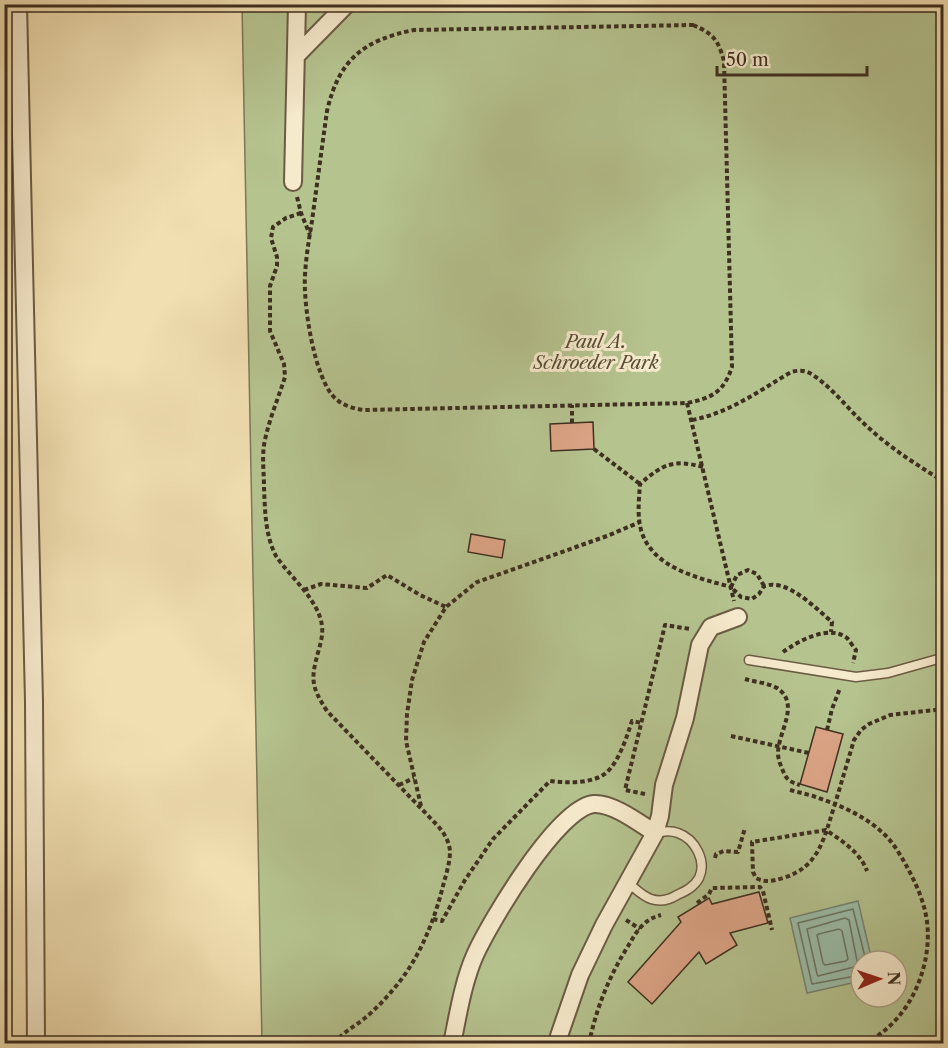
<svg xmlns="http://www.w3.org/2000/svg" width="948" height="1048" font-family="'Libre Caslon Text',serif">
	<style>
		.green { fill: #b5c38f; stroke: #7a7958; stroke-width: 1.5; fill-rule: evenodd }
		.water { fill: #9bbda9; stroke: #768472; stroke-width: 1.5 }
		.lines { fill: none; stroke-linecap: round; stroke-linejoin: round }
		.shore { stroke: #6c7664; stroke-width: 1.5 }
		.building { fill: #dca486; stroke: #3e2f20; stroke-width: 1.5 }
		.service-casing { stroke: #6b5b44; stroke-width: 11 }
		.minor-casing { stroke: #6b5b44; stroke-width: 20 }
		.path { stroke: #3e2f20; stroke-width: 4; stroke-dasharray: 4.5 3; stroke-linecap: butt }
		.service { stroke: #f6eacc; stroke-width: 8 }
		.minor { stroke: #f6eacc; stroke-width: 16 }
		.labels { text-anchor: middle; stroke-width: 6; stroke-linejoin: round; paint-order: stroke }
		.park-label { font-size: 18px; font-style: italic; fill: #564d36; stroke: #f6eacc }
	</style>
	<rect width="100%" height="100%" fill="#f1dfb1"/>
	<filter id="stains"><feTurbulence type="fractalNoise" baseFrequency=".00333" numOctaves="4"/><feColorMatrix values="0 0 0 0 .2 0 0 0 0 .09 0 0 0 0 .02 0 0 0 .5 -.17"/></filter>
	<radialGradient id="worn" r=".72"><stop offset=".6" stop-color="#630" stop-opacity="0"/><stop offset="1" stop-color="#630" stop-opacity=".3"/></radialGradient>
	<!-- green -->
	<path class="green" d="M 402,4 L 403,6 L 457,4 L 943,5 L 943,1043 L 262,1043 L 242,5 ZM 861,961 L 897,961 L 897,997 L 861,997 Z"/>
	<!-- water -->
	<path class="water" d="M 858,901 L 872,961 L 861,961 L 861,981 L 807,993 L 790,918 Z"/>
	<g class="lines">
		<!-- shore -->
		<path class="shore" d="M 845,918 L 849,920 L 858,966 L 818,976 L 817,974 L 807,929 Z
			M 839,929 L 842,931 L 848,959 L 846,961 L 825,965 L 823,963 L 817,935 L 819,934 Z
			M 861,975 L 812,984 L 798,923 L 853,909 L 866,961"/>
	</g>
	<!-- building -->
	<path class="building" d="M 593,422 L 594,449 L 551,451 L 550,424 Z
		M 471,534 L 505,540 L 502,558 L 468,552 Z
		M 816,727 L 843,734 L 827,792 L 800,784 Z
		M 759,892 L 768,923 L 730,933 L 737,945 L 706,964 L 699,952 L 652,1004 L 628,982 L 681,922 L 678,917 L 709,898 L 712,904 Z"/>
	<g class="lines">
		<!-- service casing -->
		<g class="service-casing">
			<path id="service" d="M 749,660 L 856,677 L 888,673 L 938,659
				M 628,883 C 635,888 642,896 651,899 C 660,902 669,900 677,895 C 686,891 694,887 699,878 C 707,861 695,839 678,833 C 671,830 663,831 655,833"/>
		</g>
		<!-- minor casing -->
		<g class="minor-casing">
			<path id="minor" d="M 18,4 L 34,701 L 36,1044
				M 296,56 L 347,4
				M 293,182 L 297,4
				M 452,1044 C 458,1015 463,982 475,955 C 490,922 558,807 594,804 C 613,803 639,823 655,833
				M 558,1044 L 559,1036 L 580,975 L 604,925 L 655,833 L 660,816 L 664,785 L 685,718 L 700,645 L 711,627 L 738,617"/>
		</g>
		<!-- path -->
		<path class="path" d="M 693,25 C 714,34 718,40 724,61 L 732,367 C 724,391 713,398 687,403 L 365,410 C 355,409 344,406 336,399 C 314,380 303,303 305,275 C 306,257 309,239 312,221 C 317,184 322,147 327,111 C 339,59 364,40 414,30 Z
			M 297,197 L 301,213 L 310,235
			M 301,213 L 286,218 L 273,227 L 271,238 L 277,257 L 277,266 L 270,286 L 270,331 L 284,364 L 285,377 C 278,399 268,422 264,445 C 262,459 264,473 264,487 C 265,510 265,535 276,556 C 290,577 319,600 322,626 C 323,634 321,642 319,649 C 311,678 310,685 327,711 L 438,826 C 444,833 449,841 450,851 C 450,861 447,872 444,882 C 435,919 421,955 397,985 C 387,997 376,1009 365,1018 C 354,1027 342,1033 333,1044
			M 687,403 L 734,601
			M 692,420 C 729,413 759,391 791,372 C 799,370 806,370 813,375 C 835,390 851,413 871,430 C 893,450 919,466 944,482
			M 572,423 L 572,405
			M 594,449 L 640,484
			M 703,467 C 673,459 663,464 640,484 C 639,499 637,515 641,530 C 652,568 698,578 731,587
			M 764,586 L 757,574 L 748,570 L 737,575 L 731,587 L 741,597 L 752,599 L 759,594 L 764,586 C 767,586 770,584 774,585 C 793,585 818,610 832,622 L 831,632
			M 304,590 L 321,584 L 367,588 L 387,575 L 420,595 L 446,607
			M 783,652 C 798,641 829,624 847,638 C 850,641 853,647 856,650 L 853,663
			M 745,679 C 755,682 768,683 777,688 C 801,704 778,732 778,753 C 778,760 781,766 783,771 C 787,781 791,782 800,785
			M 827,730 L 832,709 L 840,688
			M 731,736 L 809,753
			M 399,785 L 414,778
			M 790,790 L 813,796 L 835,804 L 854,740 L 861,730 L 869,724 L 890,715 L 944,709
			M 645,794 L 625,790 L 665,625 L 690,629
			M 421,806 L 406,741 L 407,714 L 412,680 L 424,642 L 446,607 L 477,582 L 607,536 L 640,522
			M 715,858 L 716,854 L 724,851 L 738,852 L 745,828
			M 697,903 L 709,894 L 712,888 L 760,887 L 763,891 L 772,930
			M 433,919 L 442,921 L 465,880 L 493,839 L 550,781 C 566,783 592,784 606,773 C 619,762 627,736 632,721 L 642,723
			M 626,920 L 640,929
			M 589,1044 C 596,1008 610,974 630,943 C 634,936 638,929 644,924 C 649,919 654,917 661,915
			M 865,1044 C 871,1040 878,1036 884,1031 C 919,1003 936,949 924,907 C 920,892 913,878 906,865 C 901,856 895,846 888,838 C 873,822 854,812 835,804 C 824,837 820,867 783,878 C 773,881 765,883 756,878 L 753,872 L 752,842 L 826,830 C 842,841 860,852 867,871"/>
		<!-- service -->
		<use href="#service" class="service"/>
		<!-- minor -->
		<use href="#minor" class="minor"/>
	</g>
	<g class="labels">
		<!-- park labels -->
		<g class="park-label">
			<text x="596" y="348">Paul A.<tspan x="596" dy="21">Schroeder Park</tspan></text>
		</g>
	</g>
	<!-- margin -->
	<rect width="948" height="1048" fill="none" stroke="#f1dfb1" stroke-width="24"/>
	<rect x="6" y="6" width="936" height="1036" fill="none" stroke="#3e2f20" stroke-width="3"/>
	<rect x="12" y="12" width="924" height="1024" fill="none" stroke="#3e2f20" stroke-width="1.5"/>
	<!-- north arrow -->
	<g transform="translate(879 979) rotate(88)"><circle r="28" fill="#f6eacc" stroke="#ac9f87" stroke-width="1.5"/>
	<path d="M0-4.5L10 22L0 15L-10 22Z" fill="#8f2418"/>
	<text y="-9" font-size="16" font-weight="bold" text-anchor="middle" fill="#3e2f20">N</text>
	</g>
	<!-- scale -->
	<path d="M717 66v9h150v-9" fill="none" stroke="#3e2f20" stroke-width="3"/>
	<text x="726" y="66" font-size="18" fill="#3e2f20" stroke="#f6eacc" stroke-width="4.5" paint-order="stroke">50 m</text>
	<rect width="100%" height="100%" filter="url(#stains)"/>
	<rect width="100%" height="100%" fill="url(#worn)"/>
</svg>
